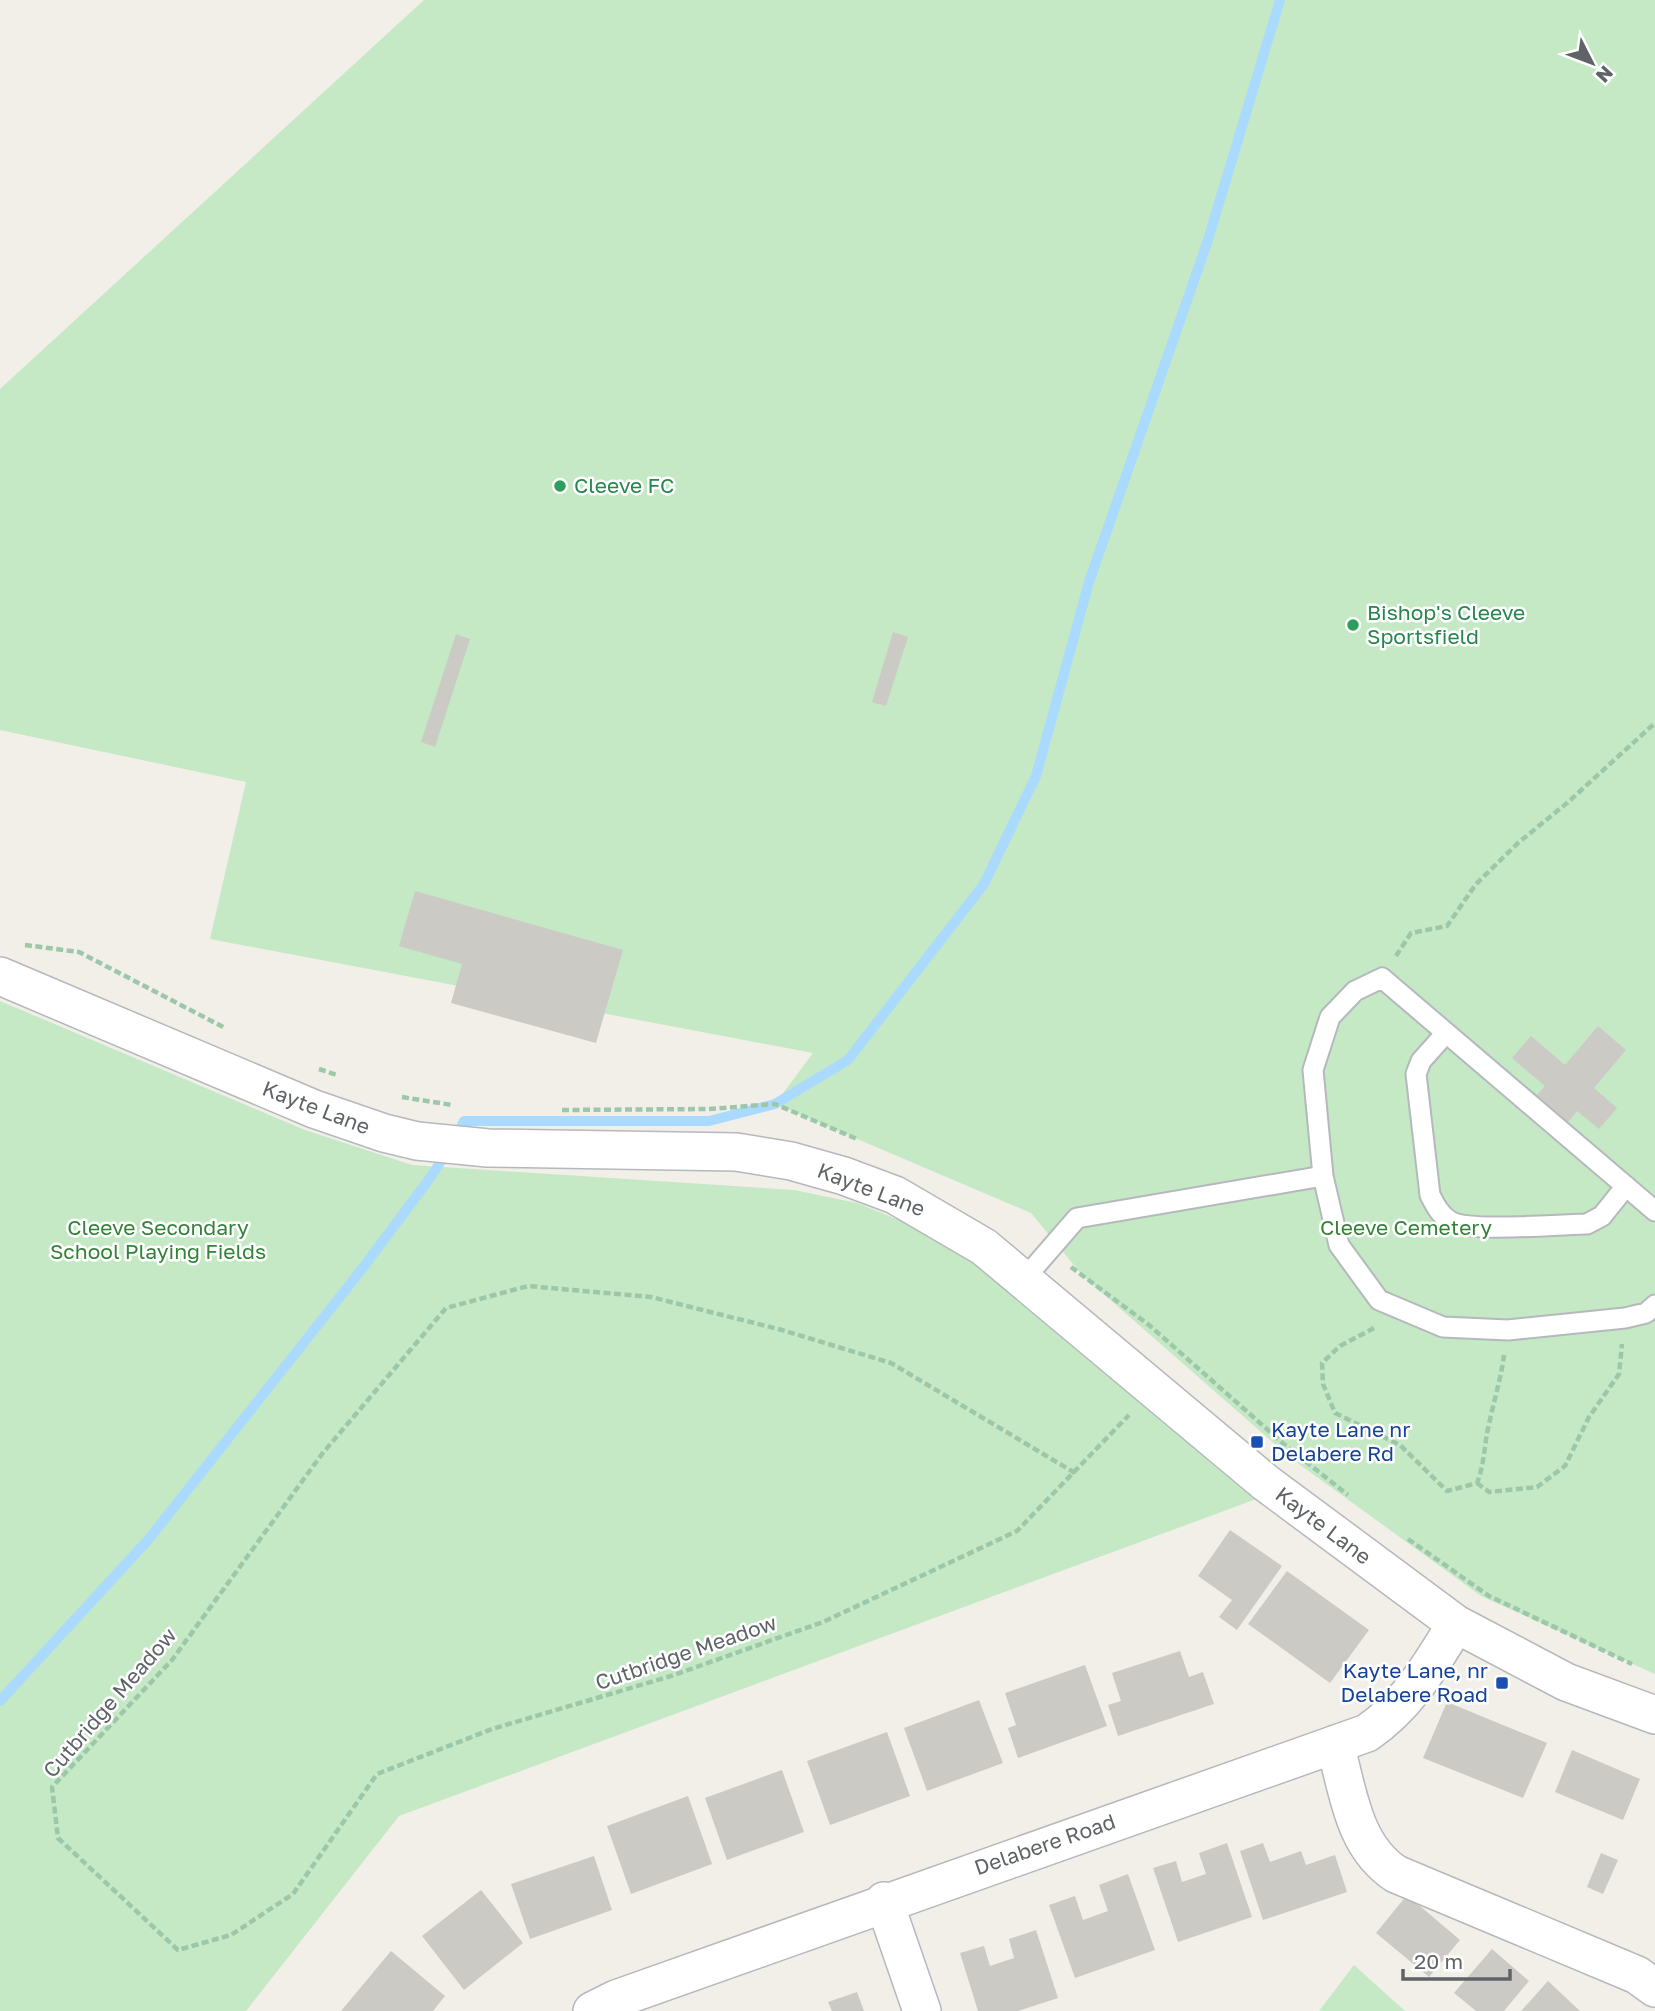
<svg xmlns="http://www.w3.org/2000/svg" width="1655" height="2011" font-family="'Golos Text',sans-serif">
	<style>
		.green { fill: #c5e8c5 }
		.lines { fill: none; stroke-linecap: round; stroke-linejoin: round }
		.stream { stroke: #aadaff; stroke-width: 10 }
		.building { fill: #cccac5 }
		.lane-casing { stroke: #b5b8bc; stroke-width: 23 }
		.street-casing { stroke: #b5b8bc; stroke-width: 40 }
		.path { stroke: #9cc7a9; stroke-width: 4.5; stroke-dasharray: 7 3.5; stroke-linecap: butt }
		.lane { stroke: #fff; stroke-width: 19 }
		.street { stroke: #fff; stroke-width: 37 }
		.leisure-dot { fill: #2e9e5b; stroke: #fff; stroke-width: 2.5 }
		.transit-dot { fill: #1a4fb4; stroke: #fff; stroke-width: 2.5 }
		.labels { text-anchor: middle; stroke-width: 5; stroke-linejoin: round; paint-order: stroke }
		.leisure-label { font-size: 21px; fill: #27864d; stroke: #fff; text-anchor: start }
		.street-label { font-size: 21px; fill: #5f6368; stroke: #fff }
		.park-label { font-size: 21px; fill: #348238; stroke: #fff }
		.transit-label { font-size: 21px; fill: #164399; stroke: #fff; text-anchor: start }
	</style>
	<rect width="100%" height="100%" fill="#f1efe8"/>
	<!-- green -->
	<path class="green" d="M 424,0 L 1655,0 L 1655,1674 L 1481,1596 L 1292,1459 L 1083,1276 L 1031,1213 L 775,1104 L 813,1053 L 210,939 L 246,782 L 0,730 L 0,389 Z
		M 0,1001 L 305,1130 L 412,1165 L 794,1190 L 857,1203 L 949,1240 L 1259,1498 L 399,1816 L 246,2011 L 0,2011 Z
		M 1354,1965 L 1405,2011 L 1319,2011 Z"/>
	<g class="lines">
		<!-- stream -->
		<path class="stream" d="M 0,1701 L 148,1540 L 362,1269 L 427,1182 L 452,1145 L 464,1121 L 709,1121 L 775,1104 L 848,1060 L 984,884 L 1036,776 L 1089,582 L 1207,243 L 1280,0"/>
	</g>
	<!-- building -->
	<path class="building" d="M 893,632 L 908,637 L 886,706 L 872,702 Z
		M 456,634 L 470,639 L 435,747 L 421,742 Z
		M 415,891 L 623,950 L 596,1043 L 451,1003 L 462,964 L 399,946 Z
		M 1598,1026 L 1626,1050 L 1594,1088 L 1617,1108 L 1599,1129 L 1577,1111 L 1568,1122 L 1537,1095 L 1545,1086 L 1512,1058 L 1531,1036 L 1565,1065 Z
		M 1230,1530 L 1282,1566 L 1237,1630 L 1219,1617 L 1232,1600 L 1198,1576 Z
		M 1287,1571 L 1369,1630 L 1330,1683 L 1248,1624 Z
		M 1180,1651 L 1189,1677 L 1203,1672 L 1214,1704 L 1118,1736 L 1108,1705 L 1121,1701 L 1112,1673 Z
		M 1085,1665 L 1107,1726 L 1018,1758 L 1008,1728 L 1016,1725 L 1005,1693 Z
		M 979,1700 L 1003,1763 L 927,1791 L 904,1728 Z
		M 1447,1702 L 1547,1743 L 1523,1798 L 1423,1758 Z
		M 887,1732 L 910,1796 L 830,1825 L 807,1761 Z
		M 1572,1750 L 1640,1779 L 1623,1820 L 1555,1792 Z
		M 782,1770 L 804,1832 L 727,1860 L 705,1798 Z
		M 688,1796 L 712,1864 L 631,1894 L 607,1826 Z
		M 1227,1843 L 1252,1917 L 1178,1942 L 1153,1868 L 1176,1861 L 1182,1882 L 1206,1874 L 1199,1853 Z
		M 1263,1843 L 1270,1862 L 1301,1851 L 1306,1865 L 1335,1855 L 1347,1892 L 1263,1920 L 1240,1851 Z
		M 1601,1853 L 1618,1860 L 1603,1894 L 1587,1887 Z
		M 594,1856 L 612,1910 L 530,1939 L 511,1884 Z
		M 1128,1874 L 1155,1950 L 1075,1978 L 1049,1905 L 1075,1896 L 1083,1920 L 1108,1911 L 1099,1885 Z
		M 481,1890 L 523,1943 L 464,1990 L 422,1936 Z
		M 1407,1895 L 1460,1940 L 1429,1977 L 1376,1933 Z
		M 1036,1930 L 1058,1998 L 1018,2011 L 978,2011 L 960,1953 L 984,1946 L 990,1966 L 1014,1958 L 1009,1939 Z
		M 1492,1949 L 1529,1981 L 1504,2011 L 1476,2011 L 1454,1993 Z
		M 391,1951 L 445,1996 L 433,2011 L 341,2011 Z
		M 1548,1981 L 1580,2011 L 1521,2011 Z
		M 857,1992 L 864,2011 L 832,2011 L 828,2002 Z"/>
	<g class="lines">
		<!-- lane casing -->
		<g class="lane-casing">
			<path id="lane" d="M 1446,1033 L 1421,1061 L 1416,1074 L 1430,1195 C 1435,1205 1440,1215 1450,1221 C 1468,1233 1561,1224 1587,1224 L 1602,1216 L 1626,1186
				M 1655,1211 L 1382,978 L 1355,991 L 1330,1017 L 1313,1070 L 1323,1176 L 1339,1245 L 1379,1300 L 1443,1327 L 1508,1330 L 1625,1318 L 1646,1313 L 1655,1305
				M 1025,1278 L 1077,1218 L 1323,1176"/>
		</g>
		<!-- street casing -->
		<g class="street-casing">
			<path id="street" d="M 0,976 L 314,1109 L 384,1133 L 417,1141 L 488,1148 L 736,1152 L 791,1161 L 844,1176 L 895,1195 L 984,1247 L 1266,1483 L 1456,1624 L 1566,1682 L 1655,1715
				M 1335,1744 C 1348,1791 1353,1846 1396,1874 L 1637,1975 L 1655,1988
				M 884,1901 L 922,2011
				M 592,2011 L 616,1999 L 1367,1733 C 1408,1705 1430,1666 1456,1624"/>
		</g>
		<!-- path -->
		<path class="path" d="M 25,945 L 79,952 L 225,1028
			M 1396,956 L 1411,933 L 1447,926 L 1476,884 L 1518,843 L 1567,803 L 1655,723
			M 319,1069 L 337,1075
			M 402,1097 L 452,1105
			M 562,1110 L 709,1109 L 775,1104 L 857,1139
			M 1071,1267 L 1149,1325 L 1285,1445 L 1348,1495
			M 1374,1328 L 1340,1346 L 1322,1363 L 1323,1384 L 1335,1413 L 1400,1445 L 1447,1491 L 1477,1483 C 1485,1463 1484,1444 1489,1424 C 1494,1400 1501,1379 1504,1355
			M 1075,1473 L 891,1363 L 782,1330 L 651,1297 L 528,1286 L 446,1308 L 322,1454 L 172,1660 L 52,1787 L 58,1838 L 178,1950 L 231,1935 L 293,1894 L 377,1774 L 492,1729 L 671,1676 L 823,1622 L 1017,1531 L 1129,1415
			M 1477,1483 L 1489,1492 L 1537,1487 L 1565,1466 L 1589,1417 L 1619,1374 L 1622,1344
			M 1408,1539 L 1489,1596 L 1632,1664"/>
		<!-- lane -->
		<use href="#lane" class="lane"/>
		<!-- street -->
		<use href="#street" class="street"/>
	</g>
	<!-- markers -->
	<g class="leisure-dot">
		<circle cx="560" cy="486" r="7"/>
		<circle cx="1353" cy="625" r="7"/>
	</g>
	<g class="transit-dot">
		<rect x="1250" y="1435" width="14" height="14" rx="3.5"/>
		<rect x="1495" y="1676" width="14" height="14" rx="3.5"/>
	</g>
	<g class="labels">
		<!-- leisure labels -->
		<g class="leisure-label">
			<text x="574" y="493">Cleeve FC</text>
			<text x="1367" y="620">Bishop's Cleeve<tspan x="1367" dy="24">Sportsfield</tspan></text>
		</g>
		<!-- street labels -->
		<g class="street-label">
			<text transform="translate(316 1108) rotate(21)" y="7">Kayte Lane</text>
			<text transform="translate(871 1190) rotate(21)" y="7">Kayte Lane</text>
			<text transform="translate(1323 1526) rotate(37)" y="7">Kayte Lane</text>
			<text transform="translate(686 1653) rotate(-19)" y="7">Cutbridge Meadow</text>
			<text transform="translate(110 1703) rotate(-49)" y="7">Cutbridge Meadow</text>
			<text transform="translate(1045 1845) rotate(-19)" y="7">Delabere Road</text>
		</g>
		<!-- park labels -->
		<g class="park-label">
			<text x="158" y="1235">Cleeve Secondary<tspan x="158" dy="24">School Playing Fields</tspan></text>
			<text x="1406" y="1235">Cleeve Cemetery</text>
		</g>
		<!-- transit labels -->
		<g class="transit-label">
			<text x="1271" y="1437">Kayte Lane nr<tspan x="1271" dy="24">Delabere Rd</tspan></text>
			<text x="1488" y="1678" text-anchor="end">Kayte Lane, nr<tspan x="1488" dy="24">Delabere Road</tspan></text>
		</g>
	</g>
	<!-- north arrow -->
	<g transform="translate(1592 63) rotate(132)" stroke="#ffffff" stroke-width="5" paint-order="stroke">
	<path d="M0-5L12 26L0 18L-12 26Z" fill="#5f6368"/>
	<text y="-10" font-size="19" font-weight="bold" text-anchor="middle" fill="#5f6368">N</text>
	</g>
	<!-- scale -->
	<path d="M1403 1969v10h107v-10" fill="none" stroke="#5f6368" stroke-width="3.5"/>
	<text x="1414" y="1969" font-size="21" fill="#5f6368" stroke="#ffffff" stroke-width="5" paint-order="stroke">20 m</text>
</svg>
